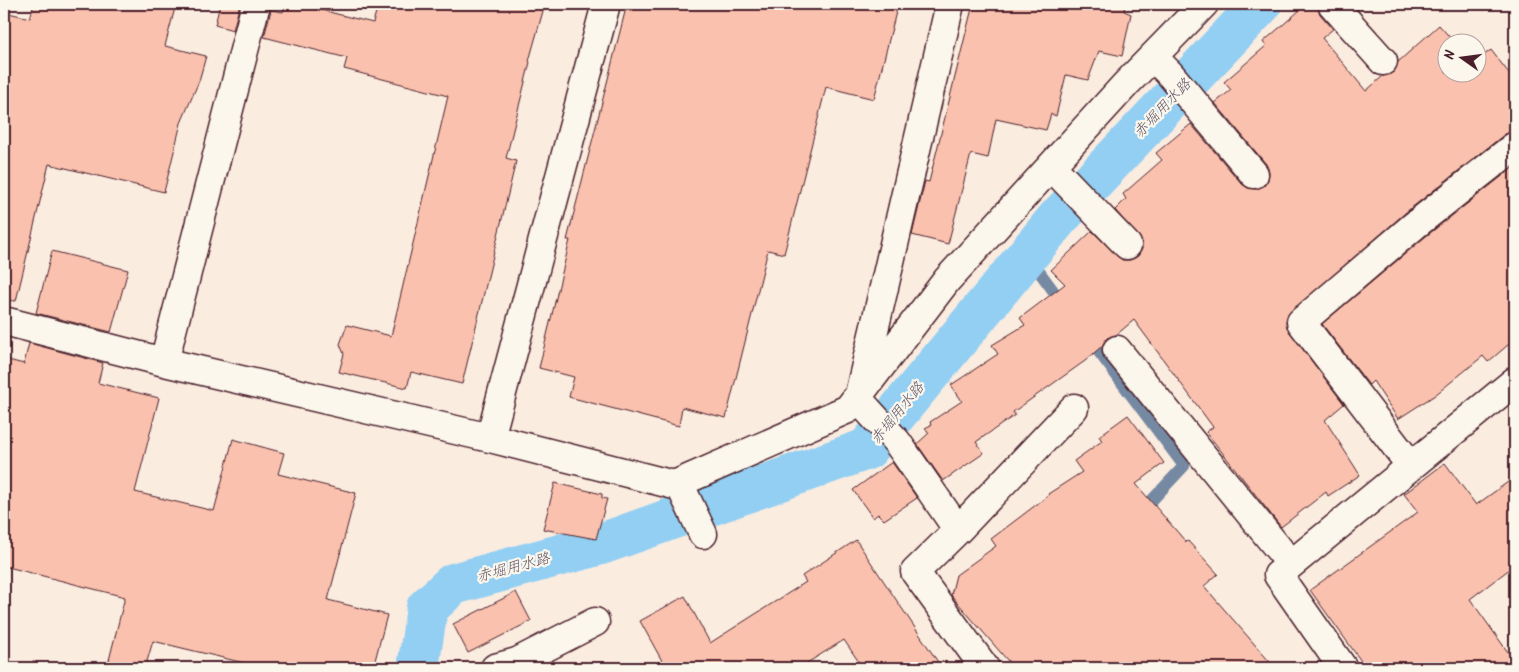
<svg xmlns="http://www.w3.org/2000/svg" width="1519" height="672" font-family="Kalam,'Klee One',sans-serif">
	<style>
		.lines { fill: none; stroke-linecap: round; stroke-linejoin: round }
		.stream { stroke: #7589a3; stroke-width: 12 }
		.canal { stroke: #92cff3; stroke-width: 42 }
		.building { fill: #fac2ae; stroke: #4a1f2b }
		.minor-casing { stroke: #4a1f2b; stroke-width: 31 }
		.minor { stroke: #fbf7ec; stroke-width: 28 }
		.labels { text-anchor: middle; stroke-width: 4.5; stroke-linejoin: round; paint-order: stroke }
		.water-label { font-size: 15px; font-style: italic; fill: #605467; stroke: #fbf7ec }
	</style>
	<rect width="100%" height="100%" fill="#fbece0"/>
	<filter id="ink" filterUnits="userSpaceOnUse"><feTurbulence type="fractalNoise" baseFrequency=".02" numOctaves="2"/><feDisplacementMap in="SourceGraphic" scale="10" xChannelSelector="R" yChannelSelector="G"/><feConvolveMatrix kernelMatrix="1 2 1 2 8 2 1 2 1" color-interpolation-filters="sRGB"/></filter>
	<g filter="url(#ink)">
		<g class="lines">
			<!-- stream -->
			<path class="stream" d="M 1027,255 L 1063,304
				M 1087,336 L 1184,466 L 1139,514
				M 963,668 L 964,668"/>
			<!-- canal -->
			<path class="canal" d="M 418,668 L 427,608 L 453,584 L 601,544 L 867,449 L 1058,218 L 1261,4"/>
		</g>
		<!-- building -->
		<path class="building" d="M 34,4 L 176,4 L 165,46 L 206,56 L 199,81 L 181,123 L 164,192 L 49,164 L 16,301 L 4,300 L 4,12 L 30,18 Z
			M 220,4 L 240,4 L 233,30 L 215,25 Z
			M 285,4 L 297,4 L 373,23 L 378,4 L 545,4 L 529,61 L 530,62 L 506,158 L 516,161 L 462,384 L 411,372 L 407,388 L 339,372 L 344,354 L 340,344 L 347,325 L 391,336 L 448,96 L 344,69 L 347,58 L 264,37 L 271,10 L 283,12 Z
			M 627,4 L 898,4 L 874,99 L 826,87 L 784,254 L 768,250 L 726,418 L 682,407 L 679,426 L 569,397 L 574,377 L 539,368 L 570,240 L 567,240 Z
			M 973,4 L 1125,4 L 1124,11 L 1131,14 L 1122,56 L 1099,51 L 1088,80 L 1066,75 L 1056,116 L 1051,114 L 1046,130 L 996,119 L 988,158 L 971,154 L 948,244 L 912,235 L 925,181 L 929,182 Z
			M 1307,4 L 1317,4 L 1320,14 L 1333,29 L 1322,38 L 1366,91 L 1383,76 L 1394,72 L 1398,62 L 1439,25 L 1454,42 L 1446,42 L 1446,72 L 1476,72 L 1476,61 L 1491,50 L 1515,81 L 1515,131 L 1505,134 L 1405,213 L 1287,316 L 1286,324 L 1289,331 L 1344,404 L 1325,420 L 1360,475 L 1328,496 L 1326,492 L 1281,527 L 1206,432 L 1213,427 L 1134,320 L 1116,335 L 1107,338 L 1102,346 L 1085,361 L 1013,412 L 1015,415 L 976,442 L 984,453 L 943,481 L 917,444 L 929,433 L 925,428 L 931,425 L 930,422 L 962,401 L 951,385 L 998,354 L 992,345 L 1025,325 L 1020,318 L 1065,284 L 1051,270 L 1092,231 L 1122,260 L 1130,260 L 1138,256 L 1142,249 L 1142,241 L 1115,210 L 1126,199 L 1123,194 L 1162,160 L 1156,153 L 1191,124 L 1242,184 L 1248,188 L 1256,189 L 1264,186 L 1268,180 L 1269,172 L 1266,164 L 1215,103 L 1231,90 L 1224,82 L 1266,46 L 1263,42 Z
			M 1515,166 L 1515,339 L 1488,362 L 1483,356 L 1435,395 L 1398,419 L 1373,381 L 1369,385 L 1322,324 L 1425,237 Z
			M 52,251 L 128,270 L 111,332 L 36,313 Z
			M 29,343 L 103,363 L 98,383 L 159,398 L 135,492 L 214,511 L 233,439 L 284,453 L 278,474 L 356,493 L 328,600 L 387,615 L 373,668 L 265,668 L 153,641 L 145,668 L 107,668 L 125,597 L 4,566 L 4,359 L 24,364 Z
			M 1128,415 L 1164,463 L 1136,484 L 1186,542 L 1188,541 L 1218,574 L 1204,586 L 1275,668 L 1014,668 L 951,595 L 956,575 L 996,546 L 991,539 L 1049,495 L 1048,494 L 1082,472 L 1074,461 L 1102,441 L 1099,436 Z
			M 892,462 L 917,498 L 884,520 L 878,514 L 873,518 L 853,490 Z
			M 1445,463 L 1476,505 L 1515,477 L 1515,565 L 1470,599 L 1515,662 L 1515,668 L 1366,668 L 1310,590 L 1418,512 L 1404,494 Z
			M 555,483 L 602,494 L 602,498 L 607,499 L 596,539 L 543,529 Z
			M 856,540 L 942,668 L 863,668 L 844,640 L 799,668 L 666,668 L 640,621 L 685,596 L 710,643 L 806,582 L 802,576 Z
			M 516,592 L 531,621 L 468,653 L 453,624 Z"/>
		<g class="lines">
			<!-- minor casing -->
			<g class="minor-casing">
				<path id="minor" d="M 950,4 L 858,399 L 897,442 L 958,530
					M 1332,4 L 1383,61
					M 1153,57 L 1170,74 L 1254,174
					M 1051,166 L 1127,245
					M 4,321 L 164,362 L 490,438 L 674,485 L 848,409 L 947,280 L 1126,84 L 1204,4
					M 1117,350 L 1291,564
					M 164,362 L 256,4
					M 490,438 L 606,4
					M 1411,466 L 1301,322 L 1415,225 L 1515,146
					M 679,483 L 703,534
					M 495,668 L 517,662 L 595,622
					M 985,668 L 915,572 L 958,530 L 1074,408
					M 1343,668 L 1278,575 L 1515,381"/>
			</g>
			<!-- minor -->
			<use href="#minor" class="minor"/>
		</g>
	</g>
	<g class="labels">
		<!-- water labels -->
		<g class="water-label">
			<text transform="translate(1162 108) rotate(-46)" y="5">赤堀用水路</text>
			<text transform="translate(897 413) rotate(-51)" y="5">赤堀用水路</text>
			<text transform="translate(513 567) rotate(-15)" y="5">赤堀用水路</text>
		</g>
	</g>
	<!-- margin -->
	<rect width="1519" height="672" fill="none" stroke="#fbf7ec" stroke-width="20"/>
	<rect x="10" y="10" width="1499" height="652" fill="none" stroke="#4a1f2b" stroke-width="2" filter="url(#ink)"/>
	<!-- north arrow -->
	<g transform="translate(1462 58) rotate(284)"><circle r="24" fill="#fbf7ec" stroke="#b4a19f"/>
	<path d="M0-4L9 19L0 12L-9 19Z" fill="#4a1f2b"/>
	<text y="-8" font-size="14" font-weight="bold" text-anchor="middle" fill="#4a1f2b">N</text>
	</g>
</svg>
